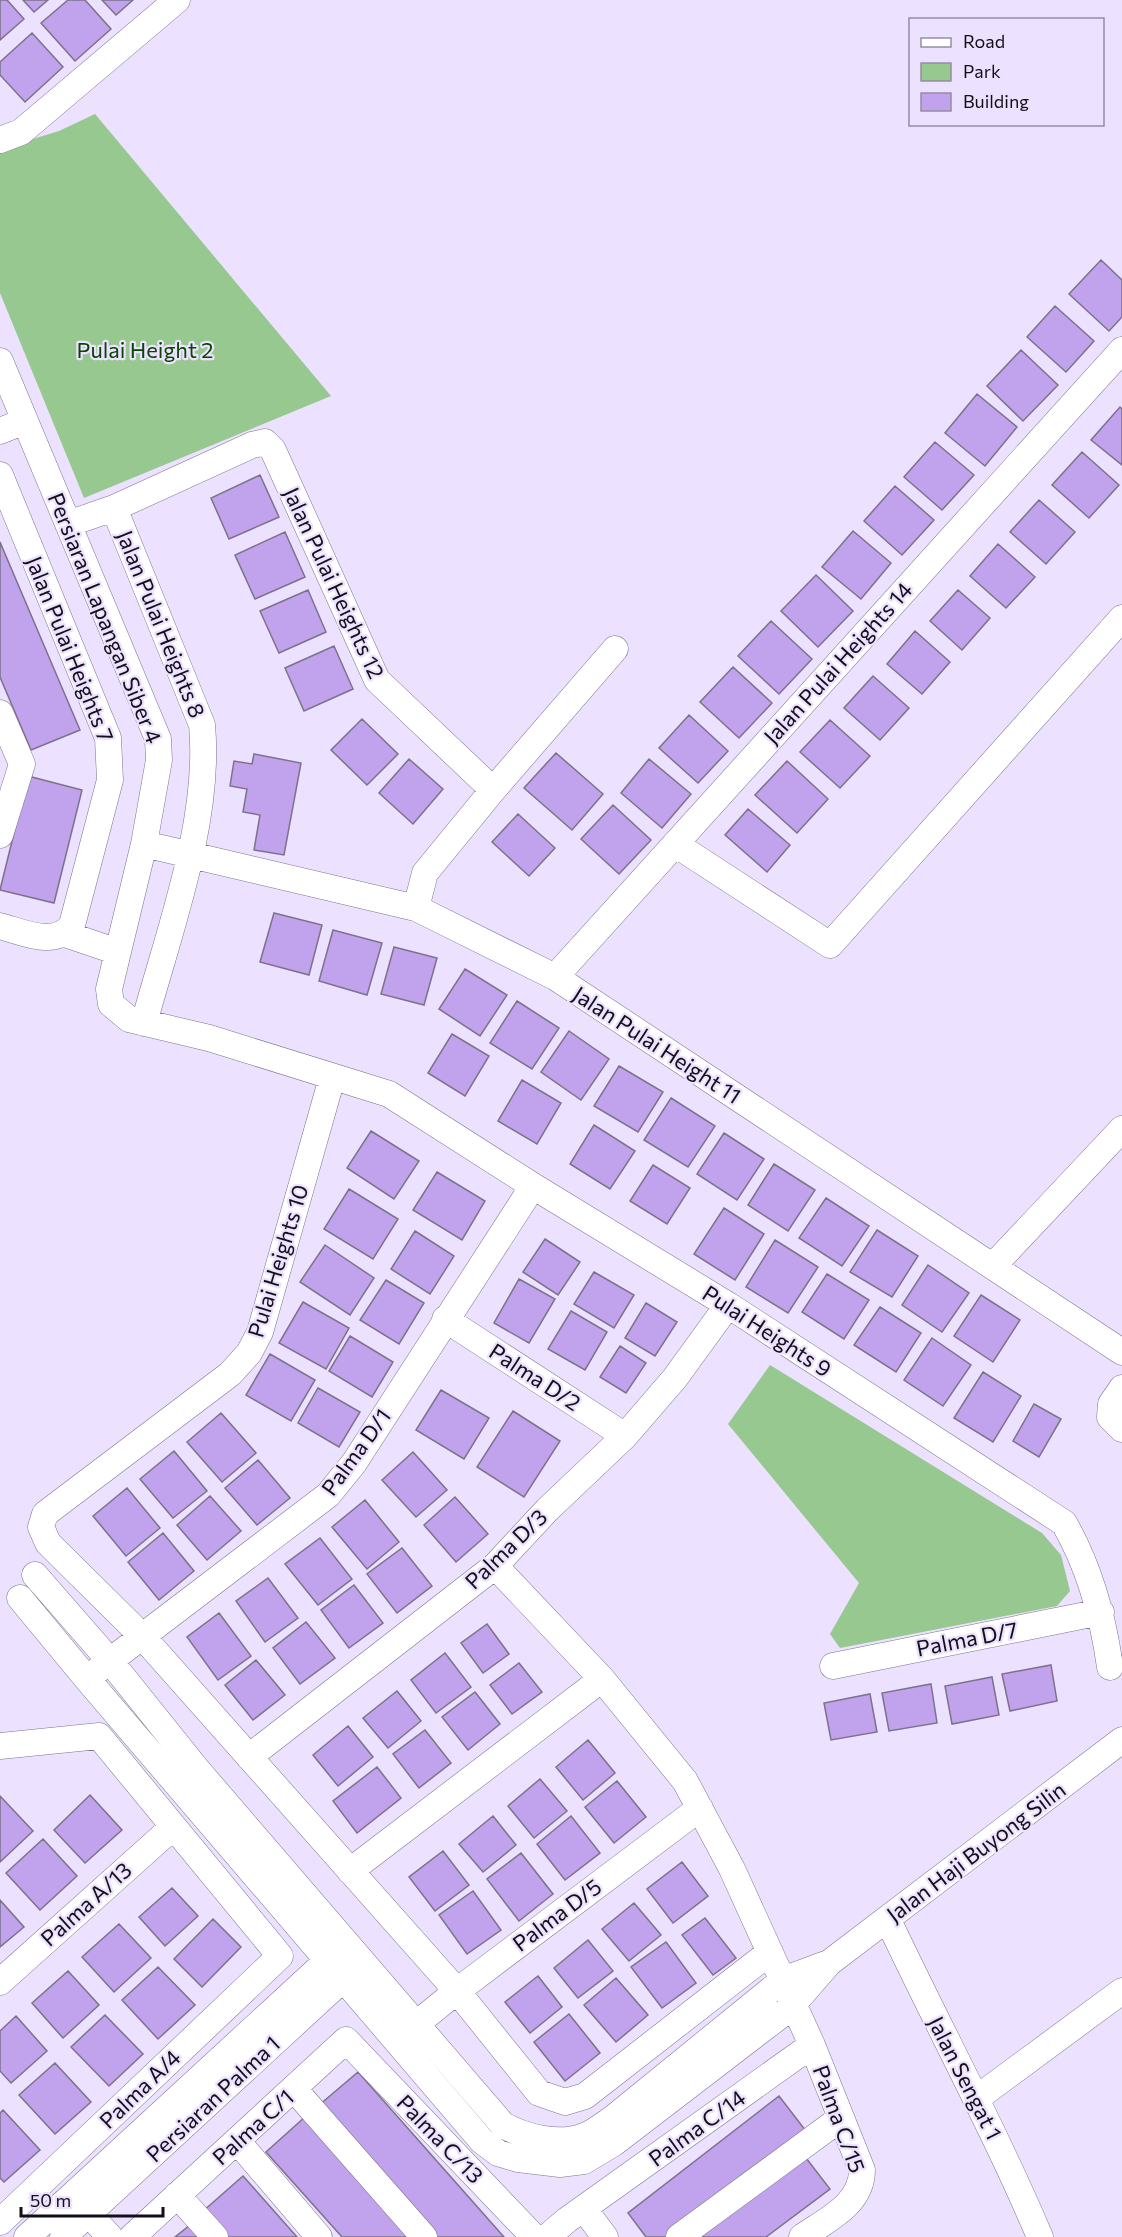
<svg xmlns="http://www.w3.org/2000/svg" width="1122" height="2237" font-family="Commissioner,sans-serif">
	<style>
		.green { fill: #96c890 }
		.building { fill: #c1a2ec; stroke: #7c728b; stroke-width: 1.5 }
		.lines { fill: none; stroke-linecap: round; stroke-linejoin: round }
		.minor-casing { stroke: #7e748e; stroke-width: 27 }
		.minor { stroke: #fff; stroke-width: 26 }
		.labels { text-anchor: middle; stroke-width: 4.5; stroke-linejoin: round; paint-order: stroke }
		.park-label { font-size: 22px; fill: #094603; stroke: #ece1fe }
		.street-label { font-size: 22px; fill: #130f18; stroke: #ece1fe }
	</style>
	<rect width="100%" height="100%" fill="#ece1fe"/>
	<!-- green -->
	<path class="green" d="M 95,114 L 331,396 L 84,498 L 0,293 L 0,149 L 59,131 Z
		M 770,1365 L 1042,1533 L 1061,1555 L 1070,1591 L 1057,1606 L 840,1648 L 830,1634 L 859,1583 L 728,1424 Z"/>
	<!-- building -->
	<path class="building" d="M 0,0 L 7,0 L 24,19 L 0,40 Z
		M 23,0 L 48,0 L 34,12 Z
		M 68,0 L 85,0 L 111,29 L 75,61 L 41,23 Z
		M 102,0 L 133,0 L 116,15 Z
		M 32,33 L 63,67 L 25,102 L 0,75 L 0,62 Z
		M 1101,260 L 1122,280 L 1122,317 L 1109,331 L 1069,294 Z
		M 1055,306 L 1094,341 L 1066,372 L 1027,337 Z
		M 1021,350 L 1058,385 L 1023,421 L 987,386 Z
		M 977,394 L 1017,427 L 985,466 L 945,433 Z
		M 1120,407 L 1122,409 L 1122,465 L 1091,440 Z
		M 935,442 L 974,475 L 942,510 L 904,477 Z
		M 1082,452 L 1119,485 L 1089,518 L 1052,485 Z
		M 260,475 L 279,517 L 229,539 L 211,498 Z
		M 895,486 L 934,520 L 902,555 L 864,521 Z
		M 1039,500 L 1075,532 L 1046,564 L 1010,532 Z
		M 853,531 L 891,563 L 861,599 L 822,567 Z
		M 285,532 L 305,577 L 255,599 L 235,555 Z
		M 0,542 L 80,730 L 31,750 L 0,677 Z
		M 998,544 L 1035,577 L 1006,608 L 970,576 Z
		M 816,575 L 853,611 L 818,647 L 781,611 Z
		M 308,590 L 326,632 L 279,653 L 260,611 Z
		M 958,590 L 990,618 L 962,650 L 930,621 Z
		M 771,621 L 812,659 L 779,694 L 738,656 Z
		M 915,631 L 950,662 L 922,694 L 887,664 Z
		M 334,646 L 353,689 L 304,711 L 285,668 Z
		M 733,667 L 772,703 L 739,738 L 700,702 Z
		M 873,676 L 909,708 L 880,740 L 844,708 Z
		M 689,715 L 728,751 L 698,783 L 659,748 Z
		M 362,719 L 398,754 L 367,785 L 331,750 Z
		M 830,720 L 870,756 L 840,788 L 800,752 Z
		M 556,753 L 603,794 L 572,830 L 524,788 Z
		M 254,754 L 301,763 L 284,855 L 254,850 L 260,815 L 243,812 L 247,789 L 230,786 L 234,761 L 252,764 Z
		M 409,759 L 443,789 L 413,824 L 379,793 Z
		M 649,759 L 691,794 L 662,828 L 621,793 Z
		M 787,761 L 828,799 L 797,833 L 755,795 Z
		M 28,776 L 82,790 L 54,903 L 0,890 Z
		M 613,805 L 651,840 L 619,874 L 581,839 Z
		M 748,809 L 790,845 L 767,872 L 725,835 Z
		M 518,814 L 555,848 L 529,876 L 492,842 Z
		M 274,913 L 322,925 L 309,975 L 260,962 Z
		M 333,930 L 382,943 L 367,995 L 319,981 Z
		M 394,947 L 437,958 L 424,1005 L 381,994 Z
		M 465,969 L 507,995 L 480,1036 L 439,1009 Z
		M 517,1001 L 559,1028 L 532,1069 L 490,1043 Z
		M 569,1031 L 609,1059 L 581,1100 L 541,1072 Z
		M 452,1034 L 489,1056 L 465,1096 L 428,1073 Z
		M 619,1066 L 663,1092 L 638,1132 L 594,1106 Z
		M 522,1080 L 561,1103 L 537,1144 L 498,1121 Z
		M 671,1098 L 715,1126 L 688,1167 L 644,1140 Z
		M 594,1125 L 635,1151 L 610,1189 L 570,1164 Z
		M 371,1131 L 419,1161 L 394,1199 L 347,1168 Z
		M 724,1133 L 764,1159 L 737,1200 L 697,1174 Z
		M 774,1164 L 815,1190 L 788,1231 L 748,1205 Z
		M 653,1165 L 690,1188 L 667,1224 L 630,1201 Z
		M 437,1172 L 485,1201 L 462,1240 L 413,1210 Z
		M 349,1189 L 398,1219 L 373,1259 L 324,1229 Z
		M 826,1198 L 869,1226 L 842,1266 L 799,1238 Z
		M 724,1208 L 764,1234 L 735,1280 L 694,1254 Z
		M 877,1230 L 918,1256 L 892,1297 L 850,1272 Z
		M 415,1231 L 454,1256 L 430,1294 L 391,1269 Z
		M 545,1239 L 580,1262 L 558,1295 L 523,1272 Z
		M 775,1240 L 818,1267 L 788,1313 L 746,1287 Z
		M 325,1245 L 374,1278 L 350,1315 L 300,1282 Z
		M 928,1265 L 969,1293 L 942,1332 L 902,1305 Z
		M 594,1272 L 634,1295 L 614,1328 L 574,1304 Z
		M 827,1274 L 869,1300 L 844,1339 L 802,1312 Z
		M 519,1279 L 555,1299 L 529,1343 L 494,1323 Z
		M 386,1280 L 424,1303 L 399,1344 L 360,1320 Z
		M 981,1295 L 1020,1320 L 993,1362 L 954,1336 Z
		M 303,1302 L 349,1328 L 326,1369 L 279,1343 Z
		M 646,1303 L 677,1322 L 655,1356 L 625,1338 Z
		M 880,1307 L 921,1333 L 896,1372 L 854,1345 Z
		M 571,1311 L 607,1332 L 585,1370 L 548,1349 Z
		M 350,1336 L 393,1362 L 372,1397 L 329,1371 Z
		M 932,1338 L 971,1365 L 943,1406 L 904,1380 Z
		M 620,1346 L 646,1363 L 626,1393 L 600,1377 Z
		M 270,1354 L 315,1380 L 291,1421 L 246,1395 Z
		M 983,1372 L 1021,1396 L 993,1442 L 954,1418 Z
		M 318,1388 L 360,1412 L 339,1447 L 298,1423 Z
		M 441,1390 L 489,1418 L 464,1459 L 416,1430 Z
		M 1034,1404 L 1061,1419 L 1039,1457 L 1013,1441 Z
		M 513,1411 L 560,1441 L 524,1497 L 477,1467 Z
		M 221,1413 L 256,1453 L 222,1482 L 187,1442 Z
		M 174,1451 L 207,1491 L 173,1518 L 140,1479 Z
		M 413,1452 L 447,1490 L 416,1517 L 382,1480 Z
		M 258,1460 L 290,1498 L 257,1525 L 225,1488 Z
		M 127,1488 L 160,1528 L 126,1556 L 93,1516 Z
		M 210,1496 L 241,1531 L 207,1560 L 177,1525 Z
		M 455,1497 L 488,1534 L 456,1562 L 424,1525 Z
		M 365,1500 L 399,1542 L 367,1569 L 332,1527 Z
		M 163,1533 L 194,1571 L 159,1600 L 128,1562 Z
		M 320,1538 L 352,1579 L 318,1605 L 285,1564 Z
		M 402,1548 L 432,1586 L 397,1613 L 367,1574 Z
		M 268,1578 L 298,1618 L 265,1642 L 236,1601 Z
		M 354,1585 L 383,1623 L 349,1648 L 321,1610 Z
		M 219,1613 L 251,1656 L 218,1680 L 187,1637 Z
		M 306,1622 L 335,1658 L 300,1684 L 273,1648 Z
		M 487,1624 L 509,1654 L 483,1673 L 461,1643 Z
		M 445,1653 L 471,1687 L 436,1713 L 411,1680 Z
		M 256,1660 L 285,1695 L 253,1720 L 225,1685 Z
		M 519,1663 L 542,1692 L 512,1714 L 490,1685 Z
		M 1051,1665 L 1057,1701 L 1010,1711 L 1002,1674 Z
		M 992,1677 L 999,1715 L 952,1724 L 945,1686 Z
		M 931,1684 L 937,1723 L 889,1731 L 882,1693 Z
		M 397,1691 L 421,1721 L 388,1748 L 363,1718 Z
		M 475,1692 L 500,1724 L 468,1750 L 442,1717 Z
		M 870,1694 L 877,1732 L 831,1740 L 824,1703 Z
		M 348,1726 L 373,1757 L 338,1786 L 313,1755 Z
		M 425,1730 L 451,1763 L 419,1788 L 393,1754 Z
		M 588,1740 L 615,1773 L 583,1800 L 556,1767 Z
		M 377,1767 L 401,1798 L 357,1833 L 333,1801 Z
		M 540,1779 L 567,1811 L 534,1838 L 508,1806 Z
		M 617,1781 L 646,1817 L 614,1843 L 585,1807 Z
		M 90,1795 L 122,1830 L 85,1863 L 54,1830 Z
		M 0,1796 L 33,1831 L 0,1862 Z
		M 493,1816 L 516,1845 L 483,1872 L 459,1844 Z
		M 571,1816 L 600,1853 L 565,1880 L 537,1844 Z
		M 43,1839 L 77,1876 L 40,1910 L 6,1873 Z
		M 443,1851 L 469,1885 L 435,1911 L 409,1877 Z
		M 521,1853 L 553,1894 L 519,1921 L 487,1879 Z
		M 682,1862 L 708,1896 L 673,1923 L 647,1889 Z
		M 172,1888 L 198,1916 L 165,1946 L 139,1917 Z
		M 473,1891 L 501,1930 L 467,1954 L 439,1915 Z
		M 0,1900 L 24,1927 L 0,1947 Z
		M 634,1903 L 661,1935 L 629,1961 L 602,1929 Z
		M 705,1918 L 736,1958 L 713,1975 L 682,1935 Z
		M 213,1919 L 241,1947 L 202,1987 L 174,1959 Z
		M 119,1924 L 151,1958 L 114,1992 L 82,1957 Z
		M 588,1940 L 613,1971 L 578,1998 L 554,1968 Z
		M 666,1942 L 696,1983 L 662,2008 L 631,1967 Z
		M 158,1967 L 195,2005 L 158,2039 L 122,2000 Z
		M 68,1971 L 99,2005 L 63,2038 L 32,2003 Z
		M 538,1976 L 562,2007 L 530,2033 L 505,2002 Z
		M 616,1978 L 648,2015 L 616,2042 L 584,2005 Z
		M 569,2014 L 600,2053 L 565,2081 L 534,2042 Z
		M 105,2015 L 143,2054 L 109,2086 L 71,2047 Z
		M 16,2016 L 47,2051 L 11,2083 L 0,2071 L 0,2031 Z
		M 55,2063 L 91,2102 L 55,2134 L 19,2095 Z
		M 358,2072 L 504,2237 L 434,2237 L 318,2106 Z
		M 779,2096 L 806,2131 L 669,2237 L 646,2237 L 628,2213 Z
		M 3,2110 L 40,2150 L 4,2182 L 0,2178 L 0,2113 Z
		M 306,2116 L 414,2237 L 342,2237 L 266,2152 Z
		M 803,2154 L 830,2189 L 766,2237 L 693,2237 Z
		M 243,2176 L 297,2237 L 223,2237 L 202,2212 Z
		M 190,2225 L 200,2237 L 175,2237 Z"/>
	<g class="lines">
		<!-- minor casing -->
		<g class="minor-casing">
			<path id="minor" d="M 0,140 L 21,132 L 177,0
				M 0,361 L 158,739 L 159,760 L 144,844 L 109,989 L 111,1004 L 129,1019 L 209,1038 L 389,1094 L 533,1186 L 728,1305 L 1064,1523 C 1090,1568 1103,1616 1110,1667
				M 0,431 L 25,421
				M 0,475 L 108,738 L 110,780 L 72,925 C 55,948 23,932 0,926
				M 114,508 L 202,725 C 211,820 169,931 144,1023
				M 68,524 L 114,508 L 252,445 L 265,442 L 273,450 L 377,680 L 493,790 L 425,873 L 416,908
				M 0,713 L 22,764 L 0,835
				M 493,790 L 615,649
				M 144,844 L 416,908 L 555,977 L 1122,1352
				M 675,844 L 830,945 L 1122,618
				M 65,934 L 118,952
				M 555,977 L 1122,350
				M 332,1078 L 260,1332 L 249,1353 L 230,1374 L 45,1514 L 41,1527 L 48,1543 L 142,1636 L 457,1991 L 539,2093 L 565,2102 L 585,2096 L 770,1952
				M 993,1266 L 1122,1129
				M 445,1319 L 625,1436
				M 1122,1388 L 1111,1404 L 1110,1417 L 1122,1429
				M 495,1566 L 602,1679 L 685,1781 L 732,1869 L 812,2045 L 567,2220 L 547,2237
				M 35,1575 L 110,1661 L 195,1767 L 503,2125 C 525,2137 559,2146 584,2136 C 594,2133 604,2124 612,2119 L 783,1980 L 826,1964
				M 20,1598 L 87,1679 L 482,2141 L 498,2153 L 518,2159 L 560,2164 L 584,2161 L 614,2143 L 790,2008 L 829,1963 L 1122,1740
				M 833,1666 L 1101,1612
				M 98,1670 L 328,1495 L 354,1463 L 533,1186
				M 0,1746 L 99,1736 L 280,1956 L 0,2222
				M 249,1757 L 495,1566 L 547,1510 L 625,1436 L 675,1378 L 728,1305
				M 350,1871 L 602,1679
				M 888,1920 C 938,2026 994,2129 1040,2237
				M 0,1982 L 173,1827
				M 415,2025 L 457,1991 L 700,1808
				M 294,2089 L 424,2237
				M 977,2098 L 1122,1991
				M 238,2142 L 319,2237
				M 177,2195 L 215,2237
				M 78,2202 L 110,2237
				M 584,2209 L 605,2237
				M 27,2237 L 341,1948
				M 63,2237 L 356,1967
				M 132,2237 L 346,2040 L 534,2237
				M 679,2237 L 841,2118
				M 802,2237 C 828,2219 862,2204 862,2170 L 812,2045"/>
		</g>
		<!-- minor -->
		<use href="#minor" class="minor"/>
	</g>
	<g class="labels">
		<!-- park labels -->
		<g class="park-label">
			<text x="145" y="358">Pulai Height 2</text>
		</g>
		<!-- street labels -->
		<g class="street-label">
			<text transform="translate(334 583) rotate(65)" y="8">Jalan Pulai Heights 12</text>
			<text transform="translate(105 618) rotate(68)" y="8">Persiaran Lapangan Siber 4</text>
			<text transform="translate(161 624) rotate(68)" y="8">Jalan Pulai Heights 8</text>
			<text transform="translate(70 649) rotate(68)" y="8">Jalan Pulai Heights 7</text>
			<text transform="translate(838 663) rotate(-48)" y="8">Jalan Pulai Heights 14</text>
			<text transform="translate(657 1045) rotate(33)" y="8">Jalan Pulai Height 11</text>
			<text transform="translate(278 1261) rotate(-73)" y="8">Pulai Heights 10</text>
			<text transform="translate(767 1331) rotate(33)" y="8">Pulai Heights 9</text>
			<text transform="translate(535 1377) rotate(33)" y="8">Palma D/2</text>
			<text transform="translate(356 1452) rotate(-54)" y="8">Palma D/1</text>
			<text transform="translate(506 1549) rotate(-44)" y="8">Palma D/3</text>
			<text transform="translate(967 1639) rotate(-11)" y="8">Palma D/7</text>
			<text transform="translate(976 1852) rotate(-37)" y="8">Jalan Haji Buyong Silin</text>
			<text transform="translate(86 1904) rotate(-42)" y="8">Palma A/13</text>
			<text transform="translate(557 1915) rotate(-37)" y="8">Palma D/5</text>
			<text transform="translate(965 2078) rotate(63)" y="8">Jalan Sengat 1</text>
			<text transform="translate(140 2089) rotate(-44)" y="8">Palma A/4</text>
			<text transform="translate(213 2099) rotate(-43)" y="8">Persiaran Palma 1</text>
			<text transform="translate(839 2119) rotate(70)" y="8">Palma C/15</text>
			<text transform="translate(253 2127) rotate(-42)" y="8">Palma C/1</text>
			<text transform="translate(697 2128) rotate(-36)" y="8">Palma C/14</text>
			<text transform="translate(440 2139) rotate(46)" y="8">Palma C/13</text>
		</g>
	</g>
	<!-- legend -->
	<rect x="909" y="18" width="195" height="108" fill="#ece1fe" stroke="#958da2" stroke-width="1.5"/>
	<rect x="921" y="38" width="30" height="9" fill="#ffffff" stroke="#958da2" stroke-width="1.5"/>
	<text x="963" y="48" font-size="18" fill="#130f18">Road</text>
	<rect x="921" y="63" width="30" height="18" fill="#96c890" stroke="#958da2" stroke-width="1.5"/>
	<text x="963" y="78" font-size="18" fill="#130f18">Park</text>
	<rect x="921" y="93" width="30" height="18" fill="#c1a2ec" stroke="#958da2" stroke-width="1.5"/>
	<text x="963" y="108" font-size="18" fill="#130f18">Building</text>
	<!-- scale -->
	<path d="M21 2207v9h142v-9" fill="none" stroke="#130f18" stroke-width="3"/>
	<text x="30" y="2207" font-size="18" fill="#130f18" stroke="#ece1fe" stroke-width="4.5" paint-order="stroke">50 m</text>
</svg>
